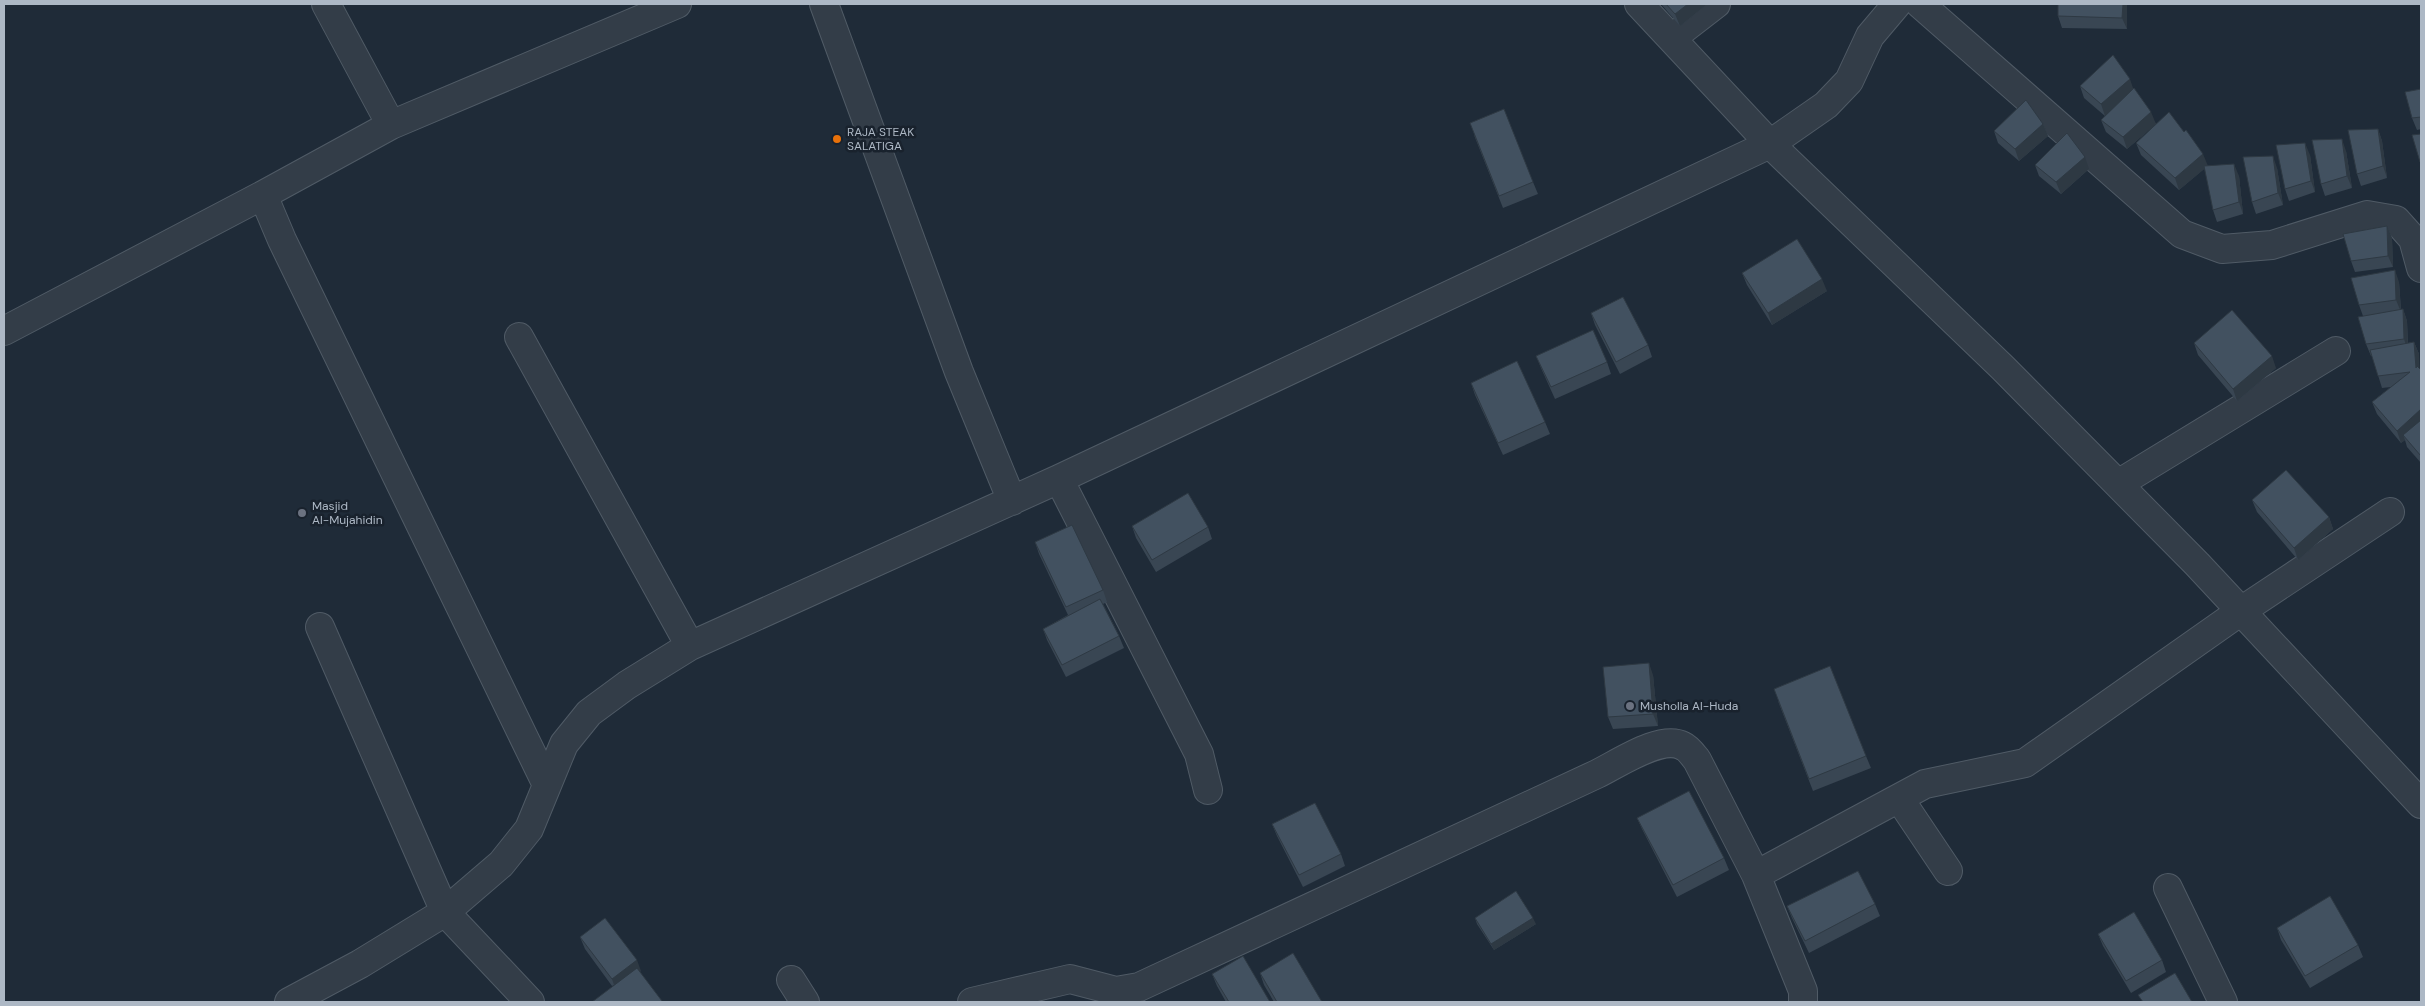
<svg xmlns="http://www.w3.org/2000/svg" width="2425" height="1006" font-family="'DM Sans',sans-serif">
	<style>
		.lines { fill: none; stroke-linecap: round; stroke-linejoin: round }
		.minor-casing { stroke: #505b66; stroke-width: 30 }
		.minor { stroke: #333d48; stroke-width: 28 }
		.wall { fill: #394653 }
		.shaded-wall { fill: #2e3943 }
		.building { fill: #425160; stroke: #2e3943 }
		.food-dot { fill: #e8710a; stroke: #19222d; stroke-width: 2 }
		.worship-dot { fill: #6b7280; stroke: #19222d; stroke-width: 2 }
		.labels { text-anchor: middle; stroke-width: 5; stroke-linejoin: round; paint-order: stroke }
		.poi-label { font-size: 12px; fill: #adb8c5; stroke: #19222d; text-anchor: start }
	</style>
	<rect width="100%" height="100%" fill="#1f2b38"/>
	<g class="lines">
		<!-- minor casing -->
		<g class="minor-casing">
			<path id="minor" d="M 326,4 L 391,125 L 263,195 L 282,240 L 546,783
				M 824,4 L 959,372 L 1012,501
				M 1639,4 L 1770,144 L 2003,368 L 2197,564 L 2421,804
				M 1920,4 L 2182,234 L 2222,249 L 2272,245 L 2367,215 L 2396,220 L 2413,239 L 2421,268
				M 1672,38 L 1716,4
				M 391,125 L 677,4
				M 4,331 L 263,195
				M 519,337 L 690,646
				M 1059,479 L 1199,754 L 1208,790
				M 2118,484 L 2336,351
				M 320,627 L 445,912 L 530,1002
				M 1899,798 L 1948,871
				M 1756,875 L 1925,784 L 2025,763 L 2241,611 L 2390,512
				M 2168,888 L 2223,1002
				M 791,980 L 805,1002
				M 289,1002 L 360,964 L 445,912 L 501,864 L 529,829 L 564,744 L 589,713 L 627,685 L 690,646 L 1059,479 L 1770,144 L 1826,105 L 1849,81 L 1870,36 L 1897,4
				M 972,1002 L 1070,979 L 1116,991 L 1139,987 L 1597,774 C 1618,764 1661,734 1683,746 C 1688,748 1693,755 1697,760 L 1756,875 L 1803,991 L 1803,1002"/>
		</g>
		<!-- minor -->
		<use href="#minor" class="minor"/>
	</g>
	<!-- wall -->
	<path class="wall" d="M 1661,4 L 1705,4 L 1706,5 L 1680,26 Z
		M 2058,4 L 2127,4 L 2127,29 L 2062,28 L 2058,16 Z
		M 2080,86 L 2133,89 L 2156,124 L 2127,149 L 2106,132 L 2101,120 L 2105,116 L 2084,98 Z
		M 2421,89 L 2421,129 L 2417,130 L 2412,118 Z
		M 2043,124 L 2048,136 L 2019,161 L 1998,143 L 1994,131 Z
		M 2378,129 L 2382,141 L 2387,178 L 2361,186 L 2357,174 Z
		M 1474,135 L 1533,182 L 1538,194 L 1503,208 Z
		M 2136,143 L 2239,176 L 2243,214 L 2217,222 L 2213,210 L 2205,168 L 2179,190 L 2141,155 Z
		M 2346,151 L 2352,188 L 2325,196 L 2321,184 Z
		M 2310,155 L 2315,192 L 2289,201 L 2285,189 Z
		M 2035,165 L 2089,169 L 2061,194 L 2039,176 Z
		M 2277,168 L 2283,205 L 2256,214 L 2252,202 Z
		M 2387,226 L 2392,238 L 2393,267 L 2355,272 L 2351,261 Z
		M 1742,273 L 1827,291 L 1772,325 L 1747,285 Z
		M 2399,282 L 2401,309 L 2403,309 L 2407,321 L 2408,343 L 2414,342 L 2419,354 L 2419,369 L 2421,370 L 2421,463 L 2407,447 L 2405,440 L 2401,443 L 2377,414 L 2372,402 L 2391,387 L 2382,388 L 2372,356 L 2371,356 L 2366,344 L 2363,316 L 2359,305 Z
		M 1591,313 L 1648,345 L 1652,357 L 1620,374 L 1595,325 Z
		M 2194,343 L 2276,368 L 2237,401 L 2198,355 Z
		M 1536,356 L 1607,362 L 1611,374 L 1555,399 L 1541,368 Z
		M 1471,383 L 1545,422 L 1550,434 L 1503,455 L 1475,395 Z
		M 2252,500 L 2329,517 L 2333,529 L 2298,560 L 2257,512 Z
		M 1132,526 L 1208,527 L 1212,539 L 1156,572 L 1136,538 Z
		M 1035,542 L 1103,590 L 1107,602 L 1103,604 L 1119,636 L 1124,648 L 1066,677 L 1047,640 L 1043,629 L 1068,615 L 1039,554 Z
		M 1653,675 L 1658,726 L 1613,729 L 1608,717 Z
		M 1778,701 L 1866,756 L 1871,768 L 1813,791 Z
		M 1637,818 L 1724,858 L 1729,870 L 1677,897 L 1642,829 Z
		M 1272,824 L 1341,854 L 1345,866 L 1303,887 L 1277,836 Z
		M 1875,904 L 1880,916 L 1809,953 L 1792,918 L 1787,906 Z
		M 1475,918 L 1536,924 L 1494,950 L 1477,924 Z
		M 2277,928 L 2358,945 L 2363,957 L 2310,988 L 2281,940 Z
		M 2098,934 L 2162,960 L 2166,972 L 2131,993 L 2103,946 Z
		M 580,937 L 641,971 L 612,986 L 585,949 Z
		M 1260,973 L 1322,1002 L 1274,1002 L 1264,985 Z
		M 1212,974 L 1270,1002 L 1226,1002 L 1217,986 Z"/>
	<!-- shaded-wall -->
	<path class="shaded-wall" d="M 1688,4 L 1705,4 L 1706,5 L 1680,26 L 1675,14 Z
		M 2123,4 L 2127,4 L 2127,29 L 2122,18 Z
		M 2130,79 L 2134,91 L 2105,116 L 2101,104 Z
		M 2151,112 L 2156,124 L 2127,149 L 2123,137 Z
		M 2043,124 L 2048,136 L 2019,161 L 2015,149 Z
		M 2378,129 L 2382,141 L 2387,178 L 2383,166 Z
		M 2342,139 L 2346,151 L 2352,188 L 2347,176 Z
		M 2305,143 L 2310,155 L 2315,192 L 2311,181 Z
		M 2203,154 L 2208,166 L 2179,190 L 2175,178 Z
		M 2273,156 L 2277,168 L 2283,205 L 2278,193 Z
		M 2085,157 L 2089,169 L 2061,194 L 2056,182 Z
		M 2234,164 L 2239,176 L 2243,214 L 2239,202 Z
		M 2387,226 L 2392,238 L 2393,267 L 2388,256 Z
		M 2395,270 L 2399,282 L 2401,312 L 2396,300 Z
		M 1822,279 L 1827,291 L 1772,325 L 1768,313 Z
		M 2403,309 L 2407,321 L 2408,351 L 2404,339 Z
		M 2414,342 L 2419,354 L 2420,380 L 2416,368 Z
		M 2272,356 L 2276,368 L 2237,401 L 2233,389 Z
		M 2421,409 L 2421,425 L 2403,435 L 2405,440 L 2401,443 L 2397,431 Z
		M 2329,517 L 2333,529 L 2298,560 L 2294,548 Z
		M 1649,663 L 1653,675 L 1658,726 L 1653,714 Z
		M 1533,918 L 1536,924 L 1494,950 L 1491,944 Z
		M 637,960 L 641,971 L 616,991 L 612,979 Z"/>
	<!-- building -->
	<path class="building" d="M 1666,4 L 1688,4 L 1675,14 Z
		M 2058,4 L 2123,4 L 2122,18 L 2058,16 Z
		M 2113,55 L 2130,79 L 2101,104 L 2080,86 Z
		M 2134,88 L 2151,112 L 2123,137 L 2101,120 Z
		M 2421,89 L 2421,117 L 2412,118 L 2405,92 Z
		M 2026,100 L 2043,124 L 2015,149 L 1994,131 Z
		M 1504,109 L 1533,182 L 1499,196 L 1470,123 Z
		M 2169,112 L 2184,132 L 2186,130 L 2203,154 L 2175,178 L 2136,143 Z
		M 2378,129 L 2383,166 L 2357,174 L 2348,130 Z
		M 2067,133 L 2085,157 L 2056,182 L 2035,165 Z
		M 2421,134 L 2421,162 L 2420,162 L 2412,135 Z
		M 2342,139 L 2347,176 L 2321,184 L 2312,140 Z
		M 2305,143 L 2311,181 L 2285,189 L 2276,145 Z
		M 2273,156 L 2278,193 L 2252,202 L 2243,157 Z
		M 2234,164 L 2239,202 L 2213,210 L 2204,166 Z
		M 2387,226 L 2388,256 L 2351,261 L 2343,234 Z
		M 1797,239 L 1822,279 L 1768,313 L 1742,273 Z
		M 2395,270 L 2396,300 L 2359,305 L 2351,278 Z
		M 1623,297 L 1648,345 L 1616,362 L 1591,313 Z
		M 2403,309 L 2404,339 L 2366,344 L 2358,317 Z
		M 2232,310 L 2272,356 L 2233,389 L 2194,343 Z
		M 1593,330 L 1607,362 L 1551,387 L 1536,356 Z
		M 2414,342 L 2416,368 L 2417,366 L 2421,370 L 2421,409 L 2397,431 L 2372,402 L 2410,372 L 2378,376 L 2370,350 Z
		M 1517,361 L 1545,422 L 1498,443 L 1471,383 Z
		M 2421,420 L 2421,456 L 2403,435 Z
		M 2286,470 L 2329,517 L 2294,548 L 2252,500 Z
		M 1188,493 L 1208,527 L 1152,560 L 1132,526 Z
		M 1072,525 L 1103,590 L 1066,607 L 1035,542 Z
		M 1100,599 L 1119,636 L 1062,665 L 1043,629 Z
		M 1649,663 L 1653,714 L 1608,717 L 1603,667 Z
		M 1830,666 L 1866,756 L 1809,779 L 1774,689 Z
		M 1689,791 L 1724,858 L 1673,885 L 1637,818 Z
		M 1315,803 L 1341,854 L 1299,875 L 1272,824 Z
		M 1858,871 L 1875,904 L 1805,941 L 1787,906 Z
		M 1516,891 L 1533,918 L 1491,944 L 1475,918 Z
		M 2330,896 L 2358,945 L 2305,976 L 2277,928 Z
		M 2134,912 L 2162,960 L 2126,981 L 2098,934 Z
		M 605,918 L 637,960 L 612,979 L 580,937 Z
		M 1293,953 L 1322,1002 L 1277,1002 L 1260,973 Z
		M 1243,956 L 1270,1002 L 1229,1002 L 1212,974 Z
		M 637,968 L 662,1001 L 660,1002 L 592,1002 Z
		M 2175,973 L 2192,1002 L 2143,1002 L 2138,995 Z"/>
	<!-- markers -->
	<circle class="food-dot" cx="837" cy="139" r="5"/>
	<g class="worship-dot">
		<circle cx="302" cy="513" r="5"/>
		<circle cx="1630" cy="706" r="5"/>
	</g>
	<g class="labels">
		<!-- poi labels -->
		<g class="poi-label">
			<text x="847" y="136">RAJA STEAK<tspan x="847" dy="14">SALATIGA</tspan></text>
			<text x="312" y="510">Masjid<tspan x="312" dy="14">Al-Mujahidin</tspan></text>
			<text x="1640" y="710">Musholla Al-Huda</text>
		</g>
	</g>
	<!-- border -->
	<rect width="2425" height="1006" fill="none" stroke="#adb8c5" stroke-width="10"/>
</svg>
